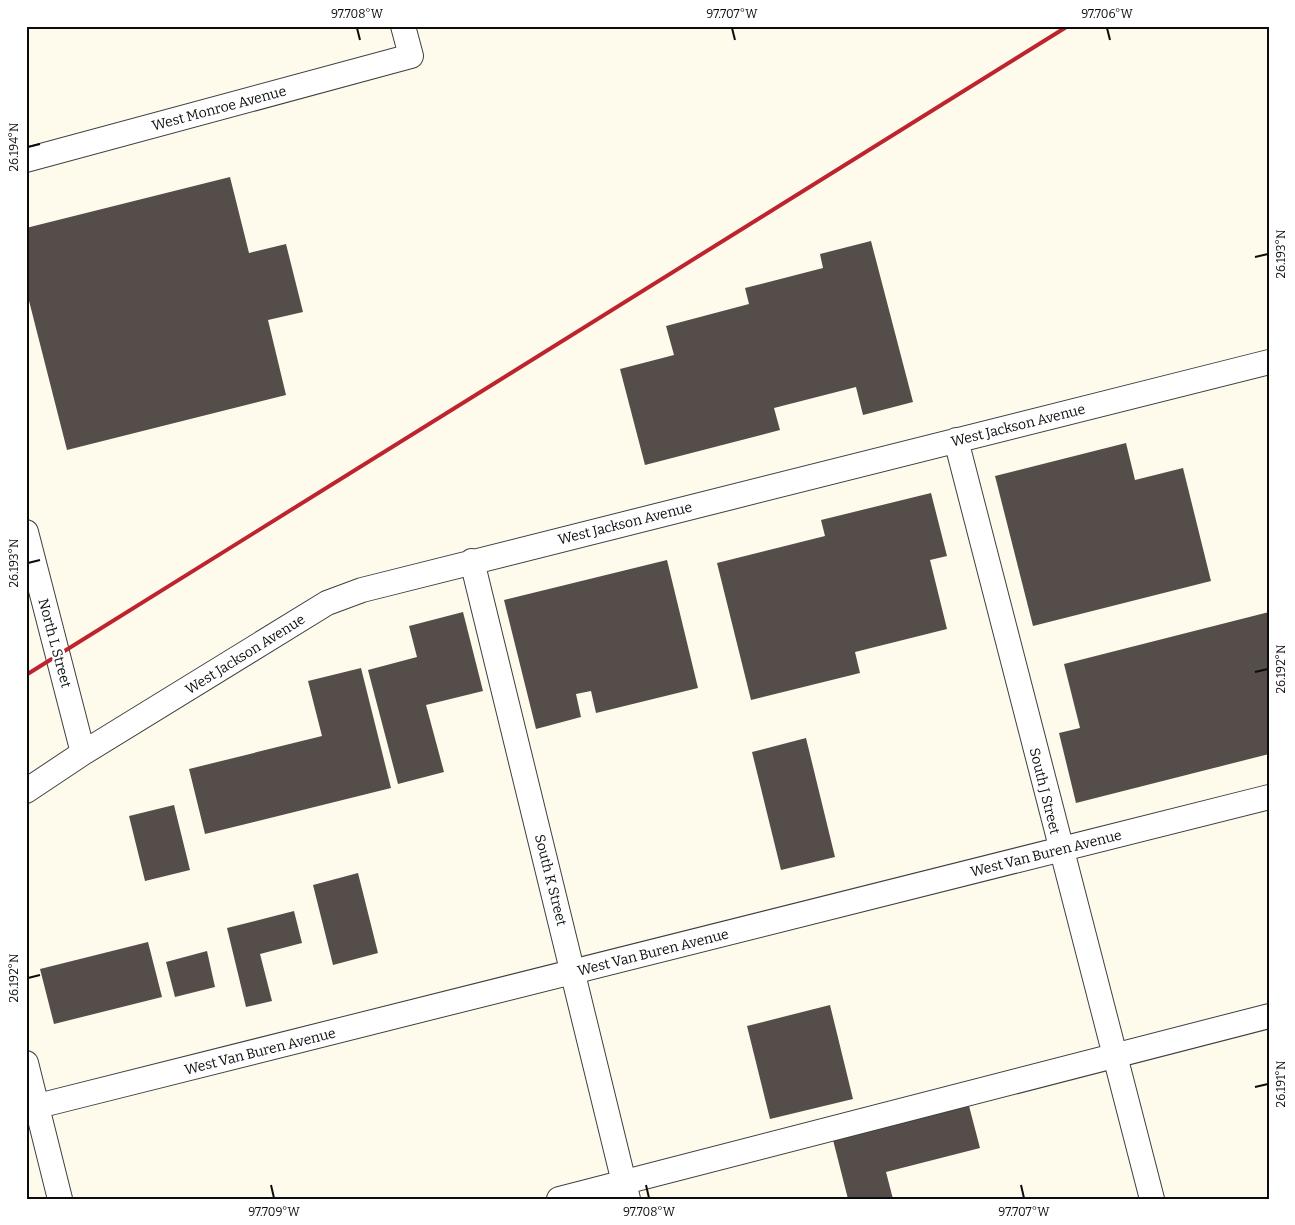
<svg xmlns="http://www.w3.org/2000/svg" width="1295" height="1225" font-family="Bitter,serif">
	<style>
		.building { fill: #554d49 }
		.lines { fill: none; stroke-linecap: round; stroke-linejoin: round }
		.minor-casing { stroke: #3f3f3f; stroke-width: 26 }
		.minor { stroke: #fff; stroke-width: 24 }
		.rail { stroke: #bd242e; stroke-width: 4 }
		.ticks { fill: none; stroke: #0c0c0c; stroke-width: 2 }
		.labels { text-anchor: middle; stroke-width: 5; stroke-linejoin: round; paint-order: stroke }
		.street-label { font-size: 14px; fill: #0c0c0c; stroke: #fff }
		.neatline { fill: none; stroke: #0c0c0c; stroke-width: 2 }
		.ticks-label { font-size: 12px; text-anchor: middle; fill: #0c0c0c }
	</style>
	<rect width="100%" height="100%" fill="#fffbec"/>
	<!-- building -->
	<path class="building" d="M 230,177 L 249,253 L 286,244 L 303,312 L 268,320 L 286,395 L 67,450 L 26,289 L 26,228 Z
		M 871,241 L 913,402 L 863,415 L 856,387 L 774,408 L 780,430 L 645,465 L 620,369 L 674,355 L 666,326 L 749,304 L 745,288 L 823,268 L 820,254 Z
		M 1126,443 L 1135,480 L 1183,468 L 1211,581 L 1033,626 L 995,476 Z
		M 931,493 L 947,556 L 930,560 L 947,629 L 855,652 L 860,673 L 751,700 L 717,563 L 825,536 L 821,520 Z
		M 667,560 L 698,688 L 596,713 L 591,691 L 576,694 L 581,717 L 536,729 L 504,600 Z
		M 463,612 L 483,691 L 426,705 L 444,772 L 398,784 L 368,670 L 417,657 L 409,626 Z
		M 1269,612 L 1269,754 L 1076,803 L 1059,733 L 1080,728 L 1064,664 Z
		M 361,668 L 391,788 L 205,834 L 189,769 L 322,736 L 308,681 Z
		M 806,738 L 835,857 L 781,870 L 752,752 Z
		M 174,805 L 190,870 L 145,881 L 129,816 Z
		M 358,873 L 378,953 L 333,965 L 313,885 Z
		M 294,911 L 302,943 L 260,954 L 272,1001 L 246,1007 L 227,928 Z
		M 148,942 L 162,997 L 54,1024 L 40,969 Z
		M 207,951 L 215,987 L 175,997 L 166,962 Z
		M 830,1005 L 853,1099 L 770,1119 L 747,1026 Z
		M 968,1102 L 980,1148 L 886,1172 L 893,1199 L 848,1199 L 832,1136 Z"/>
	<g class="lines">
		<!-- minor casing -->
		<g class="minor-casing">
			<path id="minor" d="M 26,160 L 411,56 L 403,26
				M 956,440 L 1152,1199
				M 26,532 L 83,753
				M 472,561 L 628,1199
				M 26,791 L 83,753 L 327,603 L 362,590 L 1269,362
				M 26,1063 L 60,1199
				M 26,1109 L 1269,797
				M 559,1199 L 1269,1016"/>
		</g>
		<!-- minor -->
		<use href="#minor" class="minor"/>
		<!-- rail -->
		<path class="rail" d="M 26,675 L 1068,26"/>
	</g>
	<!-- ticks -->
	<path class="ticks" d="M 357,28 L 360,40M 732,28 L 735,40M 1107,28 L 1110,40M 28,147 L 40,144M 1255,257 L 1268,254M 28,563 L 40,560M 1255,672 L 1268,669M 28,978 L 40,975M 1255,1087 L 1268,1084M 271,1185 L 274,1198M 646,1185 L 649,1198M 1021,1185 L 1024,1198"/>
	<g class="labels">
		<!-- street labels -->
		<g class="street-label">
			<text transform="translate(219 108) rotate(-15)" y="5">West Monroe Avenue</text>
			<text transform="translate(1018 425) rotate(-14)" y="5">West Jackson Avenue</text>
			<text transform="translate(625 523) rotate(-14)" y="5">West Jackson Avenue</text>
			<text transform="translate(55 643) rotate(75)" y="5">North L Street</text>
			<text transform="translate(245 654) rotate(-32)" y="5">West Jackson Avenue</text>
			<text transform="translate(1045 791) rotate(76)" y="5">South J Street</text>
			<text transform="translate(1046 853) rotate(-14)" y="5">West Van Buren Avenue</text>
			<text transform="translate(551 880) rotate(76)" y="5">South K Street</text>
			<text transform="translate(653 952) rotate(-14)" y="5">West Van Buren Avenue</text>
			<text transform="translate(260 1051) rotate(-14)" y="5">West Van Buren Avenue</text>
		</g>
	</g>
	<!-- border -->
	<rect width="1295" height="1225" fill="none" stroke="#ffffff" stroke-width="55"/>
	<rect x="28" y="28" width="1240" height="1170" class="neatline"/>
	<g class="ticks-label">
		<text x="357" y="18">97.708°W</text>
		<text x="732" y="18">97.707°W</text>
		<text x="1107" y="18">97.706°W</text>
		<text transform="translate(14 147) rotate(-90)" y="4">26.194°N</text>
		<text transform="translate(1281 254) rotate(-90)" y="4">26.193°N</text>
		<text transform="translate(14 563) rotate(-90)" y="4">26.193°N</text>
		<text transform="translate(1281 669) rotate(-90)" y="4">26.192°N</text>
		<text transform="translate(14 978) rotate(-90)" y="4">26.192°N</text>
		<text transform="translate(1281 1084) rotate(-90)" y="4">26.191°N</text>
		<text x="274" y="1216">97.709°W</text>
		<text x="649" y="1216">97.708°W</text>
		<text x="1024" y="1216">97.707°W</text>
	</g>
</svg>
